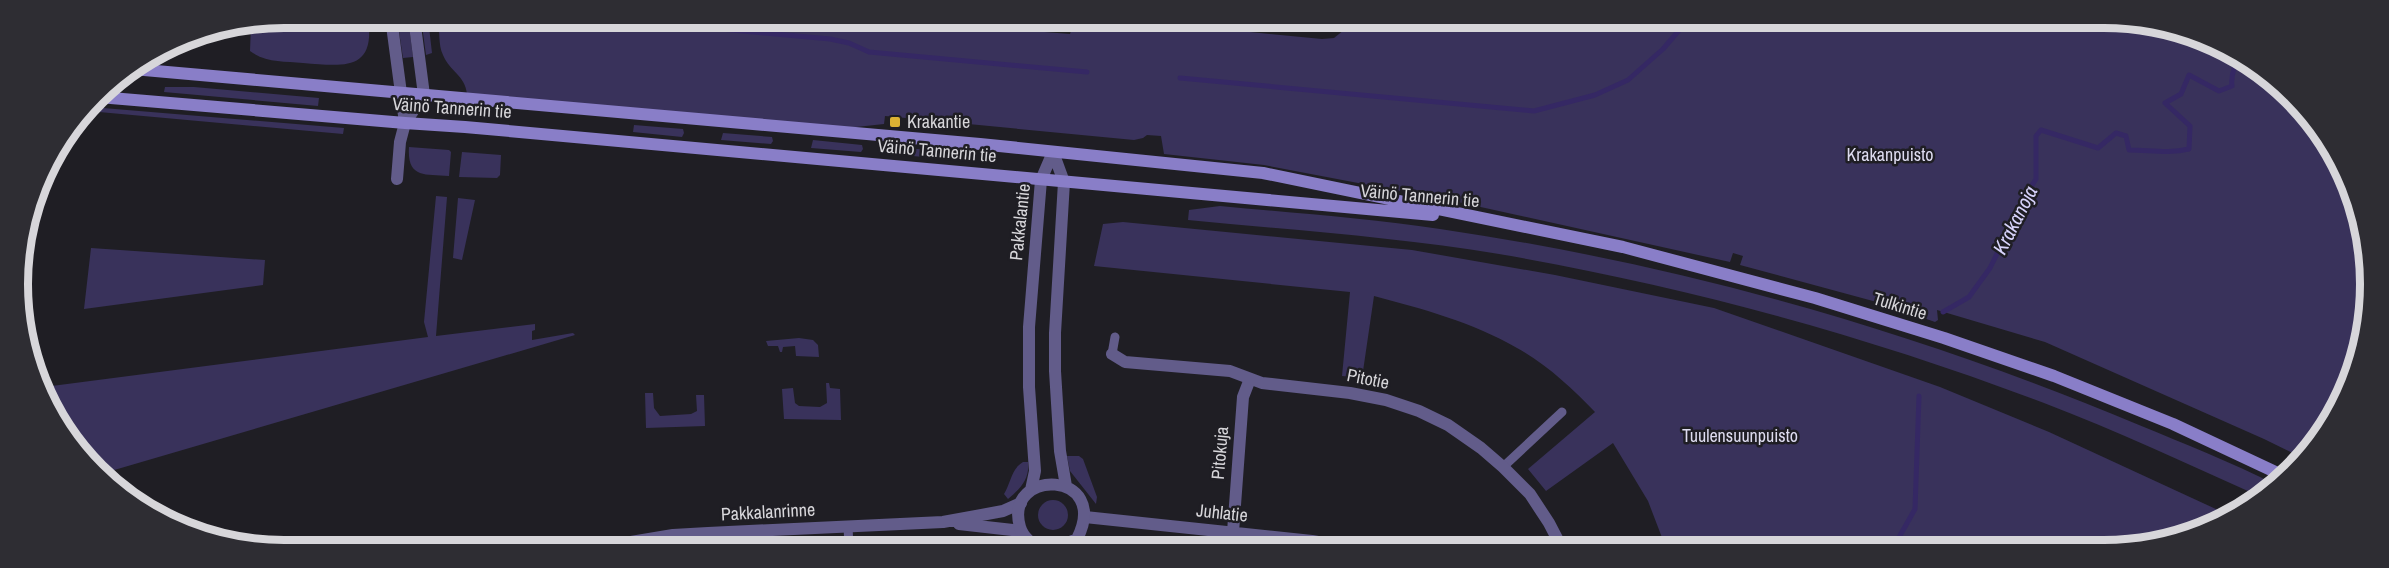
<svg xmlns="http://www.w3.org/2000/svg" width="2389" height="568" font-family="'Archivo Narrow',sans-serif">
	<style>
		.green { fill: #39325b }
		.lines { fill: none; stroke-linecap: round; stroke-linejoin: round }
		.stream { stroke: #352864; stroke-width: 5 }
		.service { stroke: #625c8a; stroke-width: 9 }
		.minor { stroke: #625c8a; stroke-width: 12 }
		.tertiary { stroke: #625c8a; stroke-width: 12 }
		.secondary { stroke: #897ec8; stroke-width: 12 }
		.poi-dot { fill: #dcb233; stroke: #1f1e24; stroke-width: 2 }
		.labels { text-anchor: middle; stroke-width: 5; stroke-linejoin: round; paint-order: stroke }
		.street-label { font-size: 18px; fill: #d7d6da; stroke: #1f1e24 }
		.poi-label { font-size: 18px; fill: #d7d6da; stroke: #1f1e24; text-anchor: start }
		.park-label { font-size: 18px; fill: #dedcf0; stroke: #1f1e24 }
		.water-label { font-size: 20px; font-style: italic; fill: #d8d4fb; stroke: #1f1e24 }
		.rim { fill: none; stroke: #d7d6da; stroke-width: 8 }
	</style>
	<rect width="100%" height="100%" fill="#1f1e24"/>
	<!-- green -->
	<path class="green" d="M 284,18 L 368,18 C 376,72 343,66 303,63 C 284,61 266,63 250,51 L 251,25 Z
		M 397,18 L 408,18 L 413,57 L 403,58 Z
		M 421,18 L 428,18 L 432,53 L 426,55 Z
		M 438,18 L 874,19 L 1070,34 L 1072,28 L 1095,30 L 1095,19 L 1251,19 L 1250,32 L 1322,39 L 1334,38 L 1344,30 L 1345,19 L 2140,20 L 2238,54 L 2316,122 L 2362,215 L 2369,319 L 2343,402 L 2303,458 L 2264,439 L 2045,342 L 1937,310 L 1938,320 L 1935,322 L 1884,304 L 1740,265 L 1743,256 L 1733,253 L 1730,262 L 1458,202 L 1264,165 L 1164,154 L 1161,136 L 1147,135 L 1143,138 L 1134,140 L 885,116 L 884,124 L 847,128 L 467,94 C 465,75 450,72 443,55 C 438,45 440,30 438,18 Z
		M 165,87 L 194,87 L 319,98 L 318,106 L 164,92 Z
		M 91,107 L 344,128 L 343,134 L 88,111 Z
		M 634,125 L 683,129 L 684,133 L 682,137 L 633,132 Z
		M 723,133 L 772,137 L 773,141 L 771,144 L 721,140 Z
		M 813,140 L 862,145 L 863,149 L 861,152 L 811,148 Z
		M 409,147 L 449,150 L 451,152 L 449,176 C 424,174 407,178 409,147 Z
		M 905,148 L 954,152 L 955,157 L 953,160 L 903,155 Z
		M 462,152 L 501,155 L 500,175 L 497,178 L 459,177 Z
		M 436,196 L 447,197 L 436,336 L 535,324 L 535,330 L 532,331 L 532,340 L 573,333 L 575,335 L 104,473 L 73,446 L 44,387 L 428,337 L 424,322 Z
		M 458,198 L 475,200 L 462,260 L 453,258 Z
		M 1220,206 C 1293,213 1367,218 1440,229 C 1680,264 1915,331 2139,425 C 2185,444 2231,462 2276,485 L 2259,496 C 2188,464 2117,431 2044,403 C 1868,336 1685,286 1499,254 C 1397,237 1292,230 1188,220 L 1189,210 Z
		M 1123,222 L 1412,250 L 1555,275 L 1714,308 L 1940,387 L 2049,432 L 2231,516 L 2222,523 L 2139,548 L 1666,548 L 1648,501 L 1613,443 L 1546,491 L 1528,469 L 1595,412 C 1572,388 1546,364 1517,348 C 1472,322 1423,309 1374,296 L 1362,378 L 1342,376 L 1350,292 L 1094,266 L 1103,224 Z
		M 91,248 L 265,260 L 263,285 L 84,309 Z
		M 799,338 L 813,340 L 818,345 L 819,357 L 796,356 L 795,346 L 783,347 L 782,352 L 780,352 L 778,346 L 768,346 L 766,341 Z
		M 826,383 L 829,383 L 830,388 L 840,389 L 841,420 L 784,419 L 782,389 L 793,388 L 795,403 L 799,406 L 820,407 L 827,403 Z
		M 653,393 L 654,408 L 660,416 L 691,414 L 697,411 L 696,395 L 704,395 L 705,426 L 646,428 L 645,393 Z
		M 1067,456 L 1079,456 L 1083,459 L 1097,497 L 1096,504 L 1070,471 Z
		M 1023,462 L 1028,462 C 1030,479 1020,489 1008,499 L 1004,494 C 1011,483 1011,469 1023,462 Z
		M1038 515a15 15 0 1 1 30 0a15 15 0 1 1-30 0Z"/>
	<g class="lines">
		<!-- stream -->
		<path class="stream" d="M 602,18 L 830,39 L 849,43 L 869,52 L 1087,72
			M 1180,78 L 1534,111 L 1595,95 L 1628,80 L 1663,49 L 1688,20
			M 1943,312 L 1969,297 L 1990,268 L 2027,193 L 2036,179 L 2036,136 L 2041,130 L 2098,148 L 2116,133 L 2126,136 L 2129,150 C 2150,150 2168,154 2189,149 L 2190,126 L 2165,103 L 2181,94 L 2189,75 L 2219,91 L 2232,86 C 2230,71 2237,67 2237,54
			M 1893,548 L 1915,509 L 1919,396"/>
		<!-- service -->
		<path class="service" d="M 1112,354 L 1115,337
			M 1503,467 L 1562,412
			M 848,526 L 849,548
			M 673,535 L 675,548"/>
		<!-- minor -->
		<path class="minor" d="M 397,179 L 400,142 L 405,123
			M 1112,354 L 1125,362 L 1230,371 L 1262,383 L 1350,393 L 1386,400 L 1419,411 L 1448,425 L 1481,448 L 1503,467 L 1530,494 L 1549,523 L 1562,548
			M 1085,517 L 1312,541 L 1354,548
			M 959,524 L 1021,531
			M 1233,532 L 1243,397 L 1250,379
			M 595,548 L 673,535 L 708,533 L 943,522 L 1003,511 L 1021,503"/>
		<!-- tertiary -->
		<path class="tertiary" d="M 391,18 L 405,123
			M 405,123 L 424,95 L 414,18
			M 1053,152 L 1064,182 L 1055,333 L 1055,371 L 1060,451 L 1066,486
			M 1031,490 L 1035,471 L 1029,387 L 1029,327 L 1041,180 L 1053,152
			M 1042,548 C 1032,545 1023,537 1020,527 C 1003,467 1112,470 1077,539 L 1056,548"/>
		<!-- secondary -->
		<path class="secondary" d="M 133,69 L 980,144 L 1263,173 L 1623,247 L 1815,298 L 1944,338 L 2054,376 L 2173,424 L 2286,477
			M 99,97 L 405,123 L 465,127 L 1433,215"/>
	</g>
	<!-- markers -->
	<rect class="poi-dot" x="889" y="116" width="12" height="12" rx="3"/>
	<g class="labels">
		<!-- street labels -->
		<g class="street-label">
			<text transform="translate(452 108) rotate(4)" y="6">Väinö Tannerin tie</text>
			<text transform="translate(937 151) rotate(5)" y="6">Väinö Tannerin tie</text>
			<text transform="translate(1420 196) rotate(5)" y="6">Väinö Tannerin tie</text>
			<text transform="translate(1020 222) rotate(-84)" y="6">Pakkalantie</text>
			<text transform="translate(1900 306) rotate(17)" y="6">Tulkintie</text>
			<text transform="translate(1368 379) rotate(11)" y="6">Pitotie</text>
			<text transform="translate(1220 453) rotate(-85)" y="6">Pitokuja</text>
			<text transform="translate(768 512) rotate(-3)" y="6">Pakkalanrinne</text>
			<text transform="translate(1222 513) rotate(6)" y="6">Juhlatie</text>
		</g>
		<!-- poi labels -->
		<g class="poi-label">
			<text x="907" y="128">Krakantie</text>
		</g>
		<!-- park labels -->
		<g class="park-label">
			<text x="1890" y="161">Krakanpuisto</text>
			<text x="1740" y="442">Tuulensuunpuisto</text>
		</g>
		<!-- water labels -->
		<g class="water-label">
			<text transform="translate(2015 220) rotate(-63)" y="7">Krakanoja</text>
		</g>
	</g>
	<!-- crop -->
	<path d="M0 0H2389V568H0ZM284 28H2104A256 256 0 0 1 2360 284V284A256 256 0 0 1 2104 540H284A256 256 0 0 1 28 284V284A256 256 0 0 1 284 28Z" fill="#2e2d33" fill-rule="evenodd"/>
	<path class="rim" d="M284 28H2104A256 256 0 0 1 2360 284V284A256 256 0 0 1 2104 540H284A256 256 0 0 1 28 284V284A256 256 0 0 1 284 28Z"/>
</svg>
